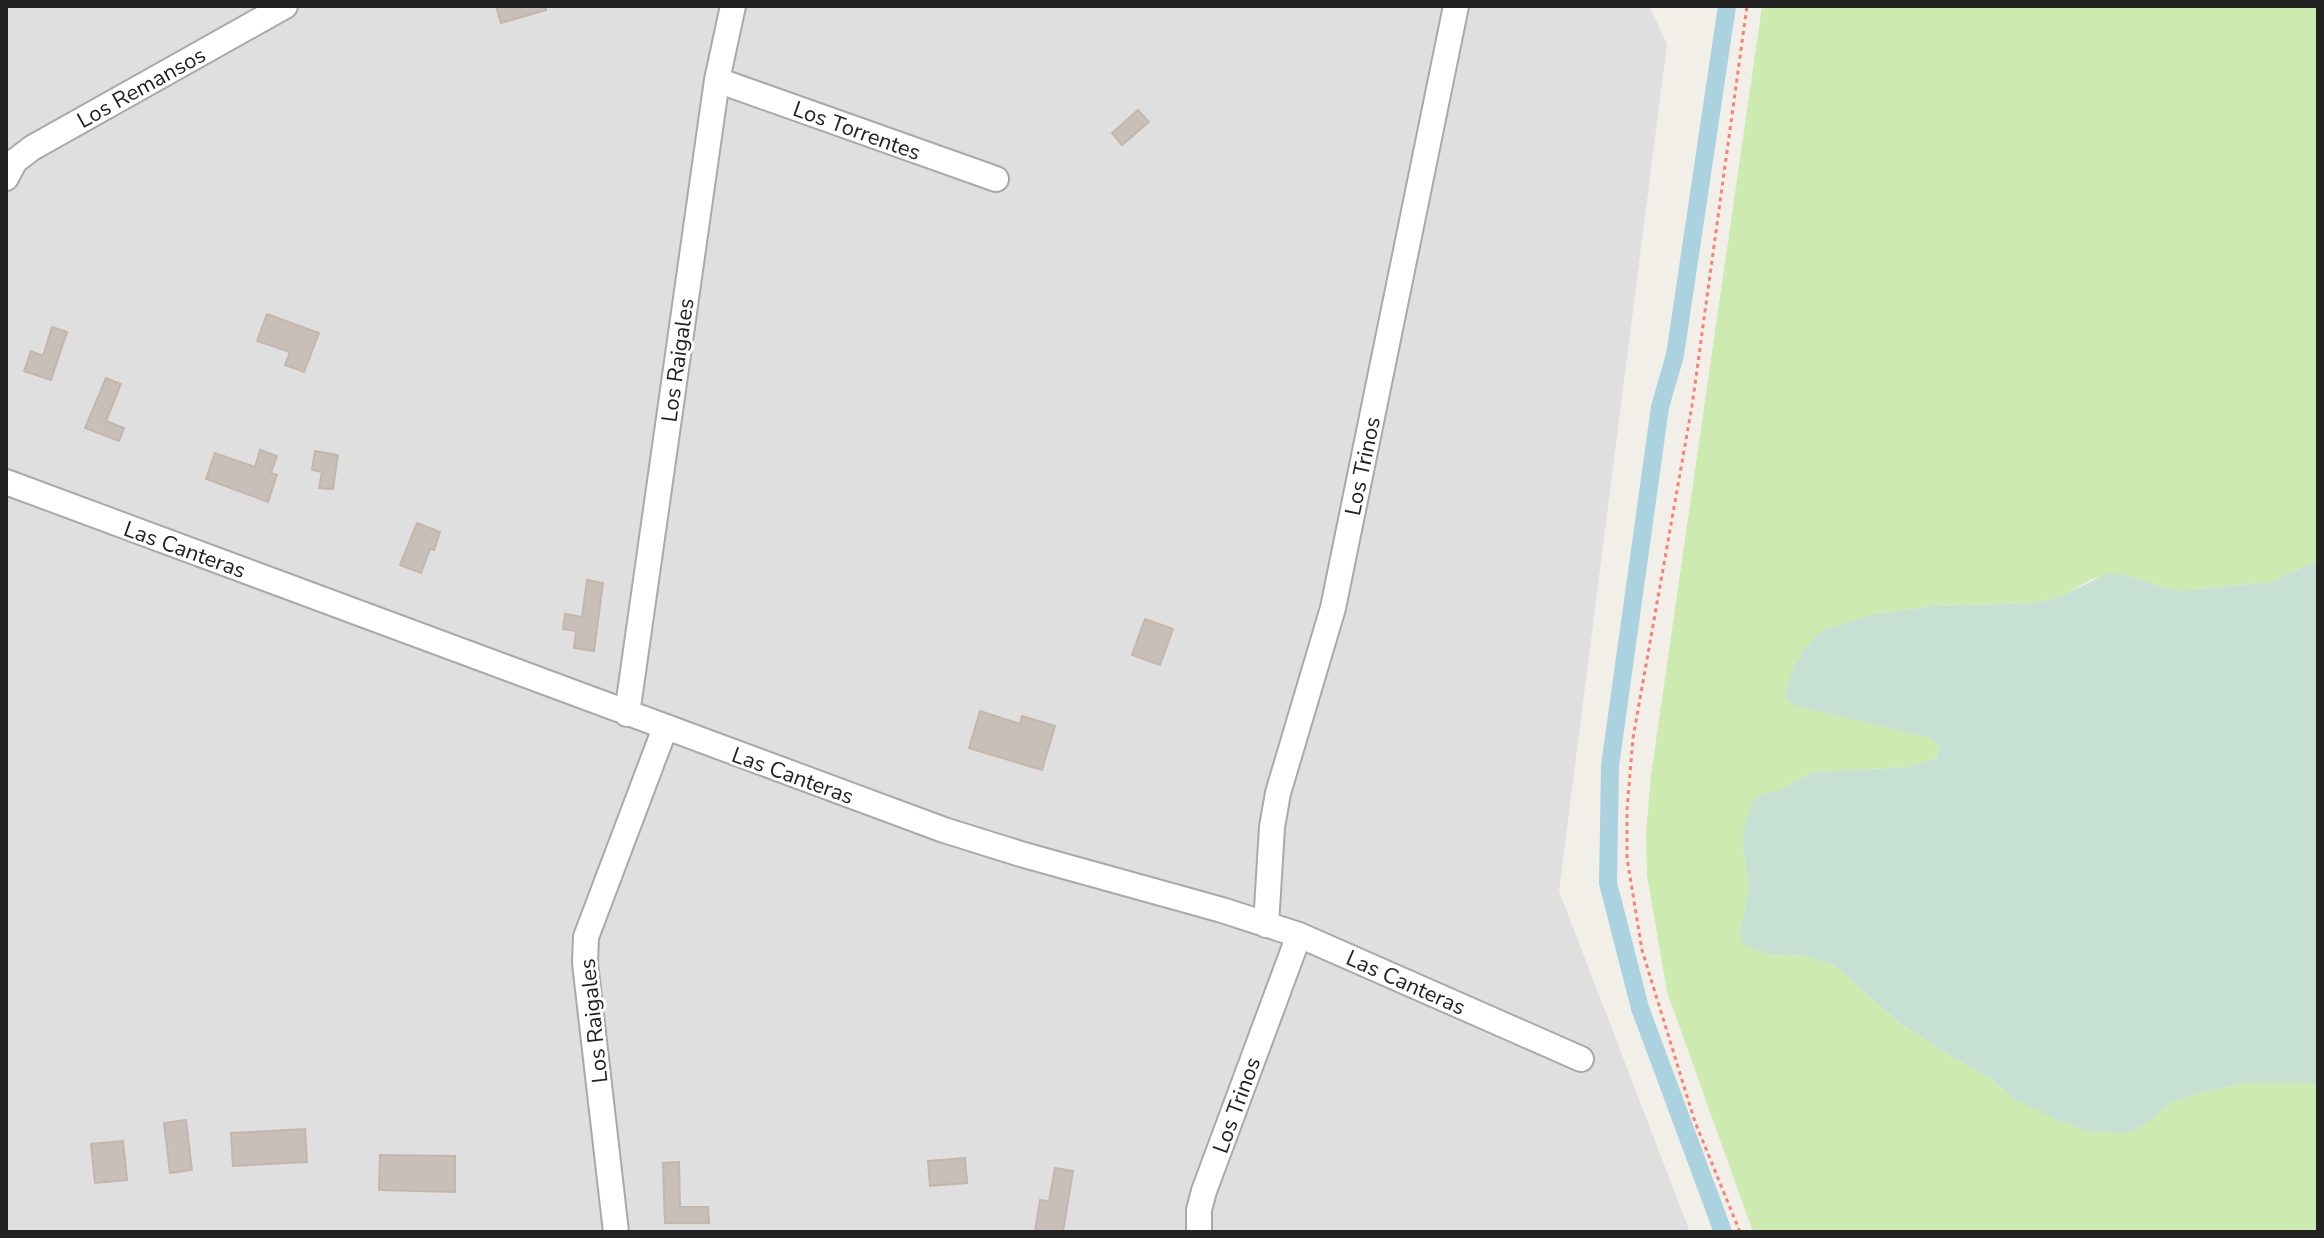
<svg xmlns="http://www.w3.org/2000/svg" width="2324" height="1238" font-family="'Nunito Sans',sans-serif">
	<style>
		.residential { fill: #e0dfdf }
		.grass { fill: #cdebb0 }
		.wetland { fill: #c6e0d4 }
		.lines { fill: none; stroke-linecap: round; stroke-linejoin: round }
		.canal { stroke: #aad3df; stroke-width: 18 }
		.building { fill: #c7bfb8; stroke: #c4b6ab; stroke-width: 2 }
		.minor-casing { stroke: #a9a9a9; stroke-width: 28 }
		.path { stroke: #fa8072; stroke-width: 3; stroke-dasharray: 4 4; stroke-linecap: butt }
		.minor { stroke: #fff; stroke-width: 24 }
		.labels { text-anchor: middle; stroke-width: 6; stroke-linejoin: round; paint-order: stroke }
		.street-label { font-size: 22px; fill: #222; stroke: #fff }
	</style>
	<rect width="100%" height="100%" fill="#f2efe9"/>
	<!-- residential -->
	<path class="residential" d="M 6,6 L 1649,6 L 1667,44 L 1559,891 L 1690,1232 L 6,1232 Z"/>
	<!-- grass -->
	<path class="grass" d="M 1762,6 L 2318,6 L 2318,560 L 2272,582 L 2178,591 L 2120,574 L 2092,579 L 2066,594 L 2036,603 L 1934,606 L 1875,614 L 1805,648 L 1793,669 L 1906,730 L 1931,738 L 1940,746 L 1936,759 L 1908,767 L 1815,772 L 1777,791 L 1764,794 L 1743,846 L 1749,889 L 1740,932 L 1766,954 L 1806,956 L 1833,964 L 1901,1024 L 1954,1058 L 1991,1078 L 2011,1097 L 2087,1131 L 2104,1131 L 2157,1116 L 2168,1104 L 2201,1092 L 2246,1083 L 2307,1083 L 2318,1085 L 2318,1232 L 1753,1232 L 1667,992 L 1647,875 L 1646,834 L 1651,775 Z"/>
	<!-- wetland -->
	<path class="wetland" d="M 2318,560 L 2318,1085 L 2307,1083 L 2246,1083 L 2201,1092 L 2168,1104 L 2157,1116 L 2136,1129 L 2124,1133 L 2087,1131 L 2060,1121 L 2011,1097 L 1991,1078 L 1954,1058 L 1901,1024 L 1833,964 L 1806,956 L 1766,954 L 1742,944 L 1740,932 L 1749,889 L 1743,846 L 1743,831 L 1753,802 L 1764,794 L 1777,791 L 1815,772 L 1908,767 L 1936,759 L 1940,747 L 1931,738 L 1794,705 L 1784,696 L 1793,669 L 1805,648 L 1821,631 L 1875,614 L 1934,606 L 2036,603 L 2066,594 L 2106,574 L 2120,574 L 2178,591 L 2272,582 Z"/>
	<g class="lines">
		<!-- canal -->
		<path class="canal" d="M 1723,1232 L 1640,1008 L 1608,883 L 1610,766 L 1660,407 L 1675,355 L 1727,6"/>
	</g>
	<!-- building -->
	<path class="building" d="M 496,6 L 546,6 L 546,10 L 501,23 Z
		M 1138,110 L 1149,122 L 1122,145 L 1112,133 Z
		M 267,314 L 319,333 L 304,372 L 285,365 L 290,352 L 257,341 Z
		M 52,327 L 67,332 L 51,380 L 24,371 L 31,351 L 43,356 Z
		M 106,378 L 121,384 L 106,421 L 124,428 L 119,441 L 85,428 Z
		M 260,450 L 277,456 L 271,473 L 277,475 L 268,502 L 206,479 L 215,453 L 255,467 Z
		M 315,451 L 338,455 L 333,489 L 319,488 L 322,472 L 312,470 Z
		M 417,523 L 440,532 L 434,550 L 430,549 L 421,573 L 400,565 Z
		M 587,580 L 603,583 L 594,651 L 574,648 L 576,631 L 563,629 L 565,614 L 582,617 Z
		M 1145,619 L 1173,629 L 1160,665 L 1132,655 Z
		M 980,711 L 1020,724 L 1022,716 L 1055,726 L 1042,770 L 969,748 Z
		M 186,1120 L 192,1170 L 170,1173 L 164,1123 Z
		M 305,1129 L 307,1162 L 233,1166 L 231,1133 Z
		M 123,1141 L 127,1180 L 95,1183 L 91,1144 Z
		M 380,1155 L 455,1156 L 455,1192 L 379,1190 Z
		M 965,1158 L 967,1183 L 930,1186 L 928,1161 Z
		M 679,1162 L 680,1207 L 708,1207 L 709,1223 L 665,1223 L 663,1163 Z
		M 1055,1168 L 1073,1171 L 1063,1232 L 1035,1232 L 1040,1200 L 1049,1201 Z"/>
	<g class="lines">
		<!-- minor casing -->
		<g class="minor-casing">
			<path id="minor" d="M 717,80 L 996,179
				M 6,178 L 15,161 L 32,148 L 285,6
				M 6,482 L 944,830 L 1024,855 L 1222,910 L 1299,935 L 1581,1059
				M 627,714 L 717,80 L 733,6
				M 1266,925 L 1272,827 L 1278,793 L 1333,608 L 1456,6
				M 616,1232 L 585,963 L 586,937 L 665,728
				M 1199,1232 L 1199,1210 L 1204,1191 L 1299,935"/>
		</g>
		<!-- path -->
		<path class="path" d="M 1740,1232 L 1695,1122 L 1642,950 L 1627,858 L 1627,810 L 1633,738 L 1692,406 L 1747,6"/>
		<!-- minor -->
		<use href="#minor" class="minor"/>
	</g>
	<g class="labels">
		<!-- street labels -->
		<g class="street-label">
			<text transform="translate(141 87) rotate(-29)" y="8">Los Remansos</text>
			<text transform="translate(857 130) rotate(20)" y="8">Los Torrentes</text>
			<text transform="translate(677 360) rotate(-82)" y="8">Los Raigales</text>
			<text transform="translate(1362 466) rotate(-78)" y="8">Los Trinos</text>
			<text transform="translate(185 549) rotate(20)" y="8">Las Canteras</text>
			<text transform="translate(793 775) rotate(20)" y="8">Las Canteras</text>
			<text transform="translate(1406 982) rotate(24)" y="8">Las Canteras</text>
			<text transform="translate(593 1021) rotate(-96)" y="8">Los Raigales</text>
			<text transform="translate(1236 1105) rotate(-70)" y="8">Los Trinos</text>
		</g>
	</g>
	<!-- border -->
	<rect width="2324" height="1238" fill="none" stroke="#222222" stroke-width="16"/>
</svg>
